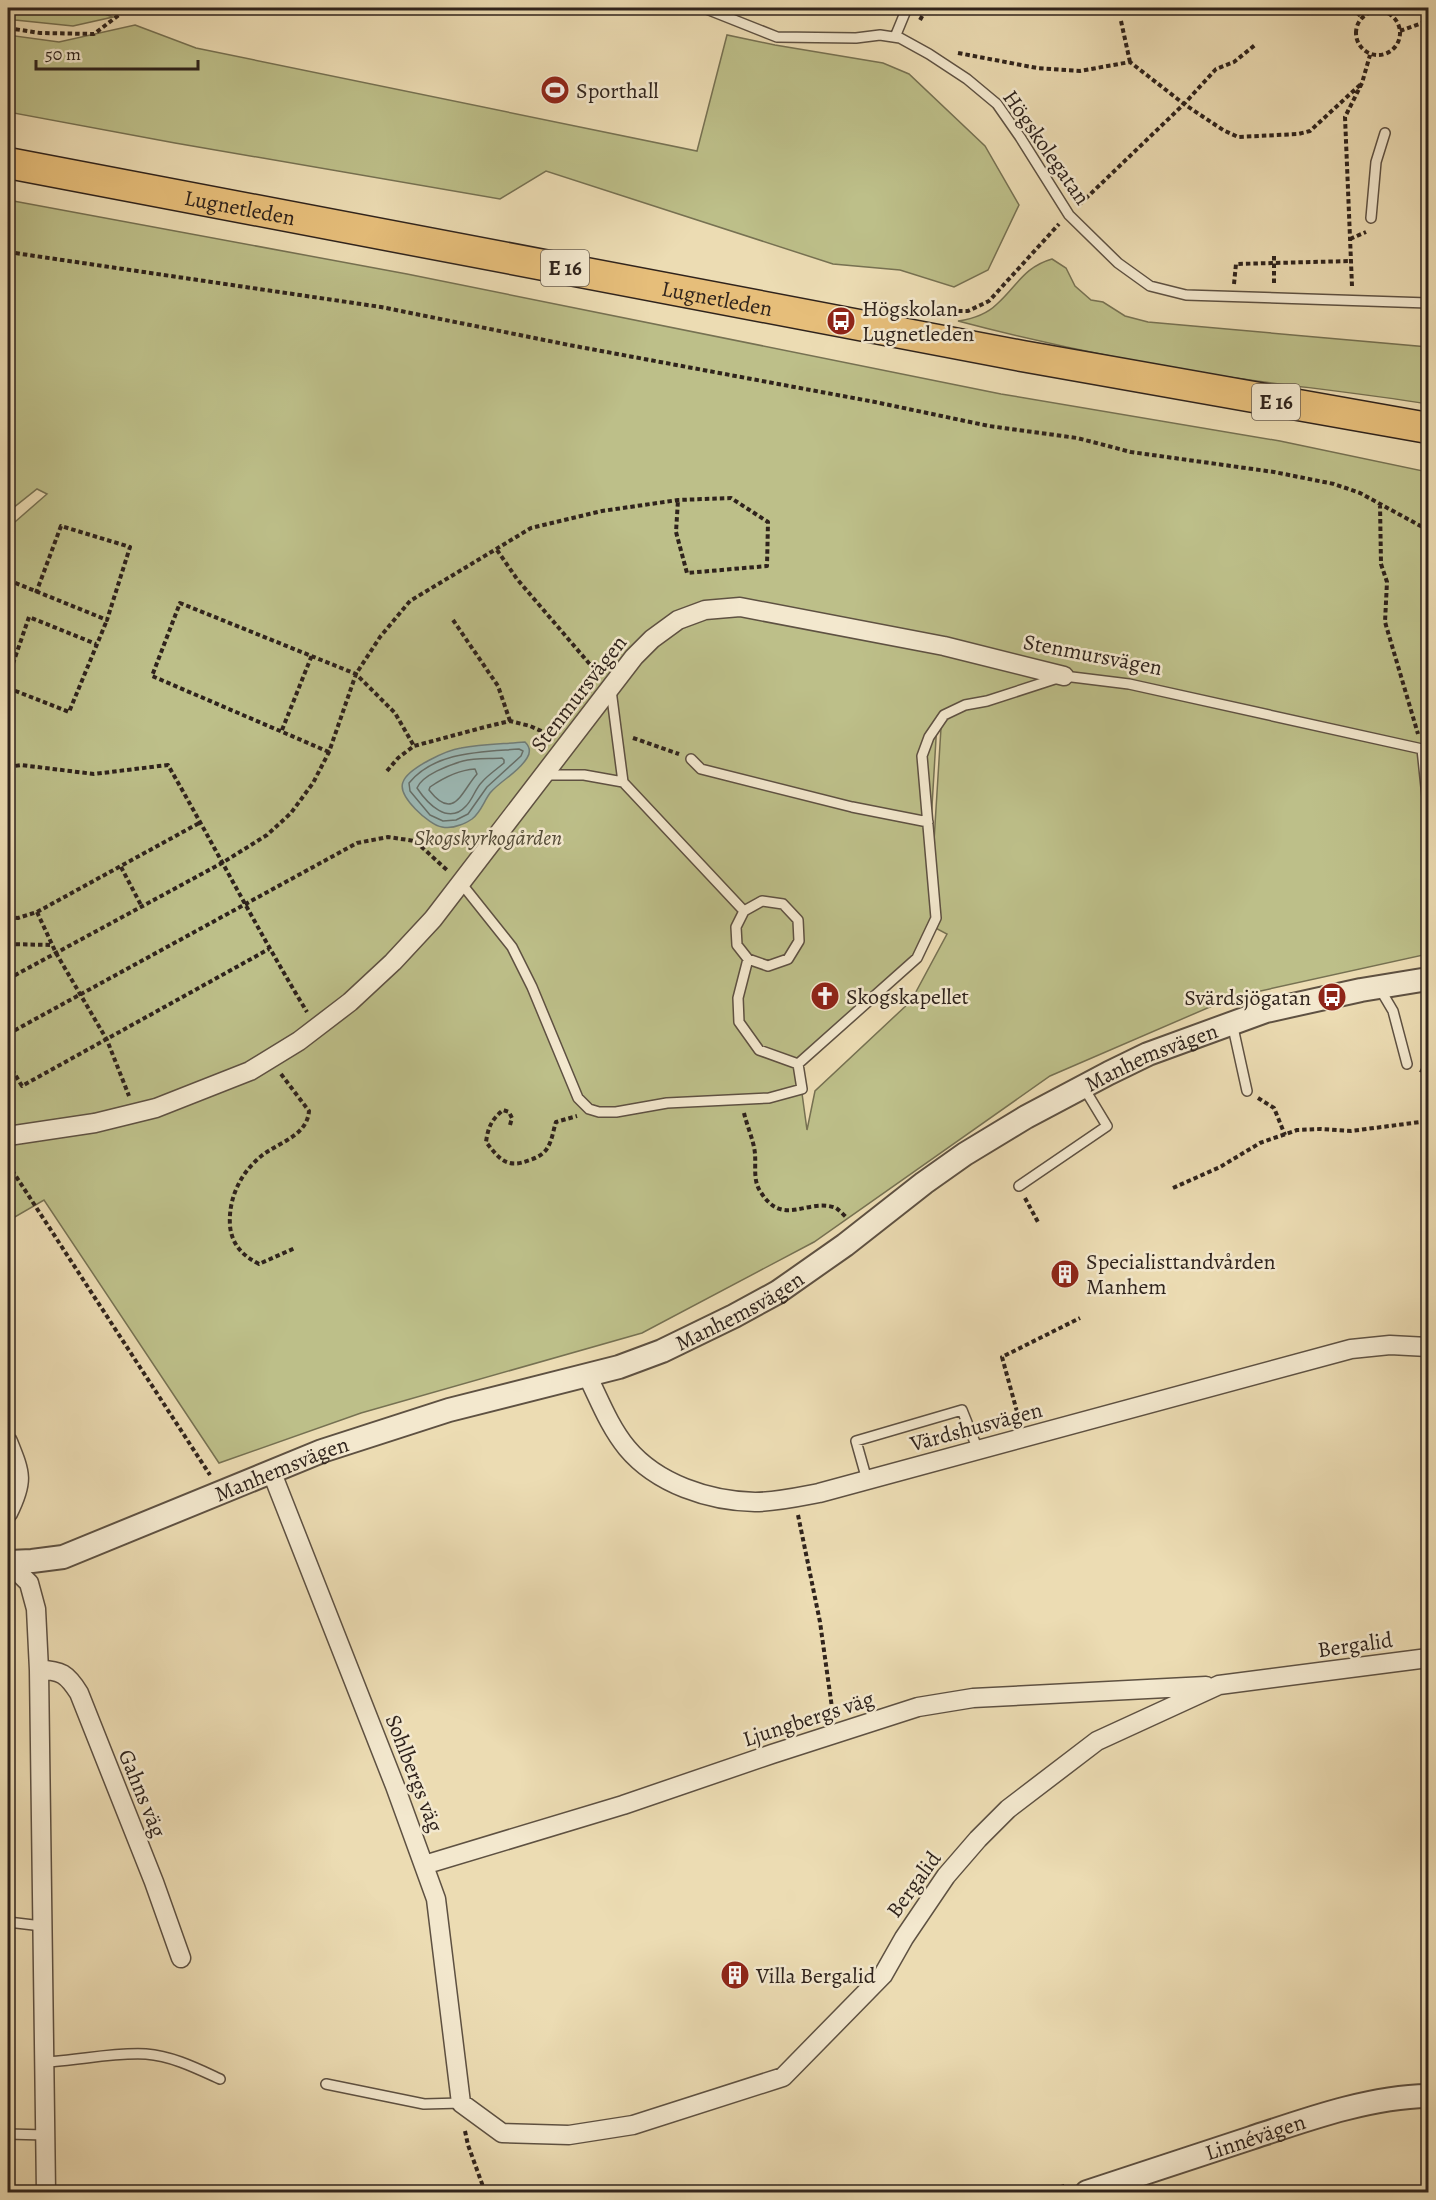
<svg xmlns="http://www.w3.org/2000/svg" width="1436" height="2200" font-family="Alegreya,serif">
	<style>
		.green { fill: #bdbf89; stroke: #767152; stroke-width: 1.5; fill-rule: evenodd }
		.water { fill: #9cb9b5; stroke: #707d78; stroke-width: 1.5 }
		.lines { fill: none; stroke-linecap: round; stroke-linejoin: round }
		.shore { stroke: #666e68; stroke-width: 1.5 }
		.service-casing { stroke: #5e5142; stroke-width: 12 }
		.minor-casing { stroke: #5e5142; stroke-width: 21 }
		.tertiary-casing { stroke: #5e5142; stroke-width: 26 }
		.trunk-casing { stroke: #2f231c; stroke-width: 33 }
		.path { stroke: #2f231c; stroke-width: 4; stroke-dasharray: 4.5 3; stroke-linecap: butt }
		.service { stroke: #f3e8ce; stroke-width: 9 }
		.minor { stroke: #f3e8ce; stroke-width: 18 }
		.tertiary { stroke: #f3e8ce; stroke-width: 22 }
		.trunk { stroke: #e6be7a; stroke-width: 30 }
		.labels { text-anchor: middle; stroke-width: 5; stroke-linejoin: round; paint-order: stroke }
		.shield { fill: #f3e8ce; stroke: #6a5e51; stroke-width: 1.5 }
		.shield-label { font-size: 21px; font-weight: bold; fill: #2f231c }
		.poi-label { font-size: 22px; fill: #2f231c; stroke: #f3e8ce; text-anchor: start }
		.street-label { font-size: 22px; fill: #2f231c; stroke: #f3e8ce }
		.park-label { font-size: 22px; font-style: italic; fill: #524a37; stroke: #f3e8ce }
	</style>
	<rect width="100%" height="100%" fill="#ecdcb3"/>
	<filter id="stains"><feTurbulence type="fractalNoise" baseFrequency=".00333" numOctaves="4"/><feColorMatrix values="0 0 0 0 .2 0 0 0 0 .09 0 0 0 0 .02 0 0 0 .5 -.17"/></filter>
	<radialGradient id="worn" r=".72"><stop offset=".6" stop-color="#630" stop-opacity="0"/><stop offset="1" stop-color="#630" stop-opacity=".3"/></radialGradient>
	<!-- green -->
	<path class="green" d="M 8,8 L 87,8 L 113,17 L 73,26 L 15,20 L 8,17 Z
		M 135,25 L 196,48 L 697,151 L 727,35 L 775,45 L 883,63 L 909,74 L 985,146 L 1019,205 L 988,270 L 954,287 L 900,270 L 833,264 L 546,171 L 500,199 L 175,143 L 8,112 L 8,35 L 59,42 Z
		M 8,200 L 407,274 L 1001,394 L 1280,441 L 1428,472 L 1428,954 L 1233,997 L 1050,1076 L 814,1242 L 642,1333 L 361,1413 L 219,1463 L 44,1200 L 8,1221 L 8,528 L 47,494 L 37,489 L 8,512 ZM 937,722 L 941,728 L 934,841 L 930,840 ZM 928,924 L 947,934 L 911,1001 L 815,1091 L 807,1130 L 798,1064 L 917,958 Z
		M 1052,259 L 1066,268 L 1075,286 L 1091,300 L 1103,302 L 1125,316 L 1148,322 L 1428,347 L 1428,404 C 1360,393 1290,386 1221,376 C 1133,362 1045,344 958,321 C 972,319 987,314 997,304 C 1017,286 1024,267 1052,259 Z"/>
	<!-- water -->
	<path class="water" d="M 525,742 C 530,747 531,752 527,758 C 518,773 501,780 490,793 C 484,801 481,812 472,819 C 469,821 464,824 460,825 C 455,827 447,828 442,827 C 429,825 397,796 403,782 C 408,768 447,750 461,748 C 482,744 504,744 525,742 Z"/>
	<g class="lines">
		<!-- shore -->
		<path class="shore" d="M 519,749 L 523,751 L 521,756 L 487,787 L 468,814 L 456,820 L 443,821 L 430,815 L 410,791 L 409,783 C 435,751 482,752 519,749 Z
			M 502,758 L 504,760 L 504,763 C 497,769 488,775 482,782 C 475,789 473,799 466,806 C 448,826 427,803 417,788 C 422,775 449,765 463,761 C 475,758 489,759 502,758 Z
			M 475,769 L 477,774 C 461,792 454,822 429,790 L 430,787 C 443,778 459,770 475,769 Z"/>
		<!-- service casing -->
		<g class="service-casing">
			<path id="service" d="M 704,8 L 777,37 L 856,38 L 880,35 L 900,38 L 929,54 L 967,79 L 997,104 L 1020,137 L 1069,215 L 1118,263 L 1150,286 L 1186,295 L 1428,303
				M 895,37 L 907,8
				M 1371,218 L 1376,162 L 1385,133
				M 611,690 L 623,782
				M 691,759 L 701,769 L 852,807 L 928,822
				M 544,775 L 584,775 L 623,782 L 744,911
				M 461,883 L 512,947 L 532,987 L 578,1098 L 589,1109 L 599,1112 L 616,1112 L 667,1103 L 769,1098 L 802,1089 L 798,1064
				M 748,959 L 768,966 L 788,959 L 799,941 L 798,920 L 783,904 L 762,901 L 744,911 L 736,927 L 737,945 L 748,959 L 738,998 L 739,1022 L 759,1050 L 798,1064 L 917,958 L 936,918 L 922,756 L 929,737 L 944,715 L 965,705 L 987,701 L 1064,676 L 1129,684 L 1422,749 L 1428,806
				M 1380,989 L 1393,1011 L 1407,1064
				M 1232,1023 L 1247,1091
				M 1019,1186 L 1107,1126 L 1084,1088
				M 867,1480 L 856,1441 L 962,1410 L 978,1450
				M 8,1922 L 42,1926
				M 44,2062 C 77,2061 112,2052 146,2054 C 172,2056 196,2068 220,2079
				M 326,2084 L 424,2104 L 461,2103
				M 8,2134 L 45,2135"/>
		</g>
		<!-- minor casing -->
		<g class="minor-casing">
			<path id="minor" d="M 8,1136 L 95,1123 L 156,1108 L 250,1071 L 299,1041 L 350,1002 L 393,962 L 433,919 L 634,657 L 652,639 L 678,620 L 705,610 L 740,607 L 944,646 L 1064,676
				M 587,1375 C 599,1399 609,1426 627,1448 C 657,1484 709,1501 755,1502 C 776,1502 798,1497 819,1493 L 1351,1349 L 1390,1345 L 1428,1347
				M 8,1442 C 21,1474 24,1481 8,1513
				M 272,1473 L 395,1786 L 436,1899 L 461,2103 L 502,2133 L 569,2135 L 633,2125 L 783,2077 L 883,1975 L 904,1938 L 946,1876 L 978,1839 L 1008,1809 L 1097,1741 L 1219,1685 L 1428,1658
				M 8,1562 L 29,1583 L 36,1609 L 39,1670 L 46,2192
				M 39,1670 C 61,1670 67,1674 79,1693 L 154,1882 L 181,1958
				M 424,1865 L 623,1805 L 772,1754 L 918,1707 L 973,1698 L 1206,1686"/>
		</g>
		<!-- tertiary casing -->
		<g class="tertiary-casing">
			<g id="tertiary">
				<path id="s1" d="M 9,1562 L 32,1561 L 63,1557 L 322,1451 L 449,1410 L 619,1367 L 662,1351 L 734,1316 L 778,1292 L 845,1245 L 924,1183 L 965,1154 L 1026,1117 L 1109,1073 L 1148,1054 L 1266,1011 L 1361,990 L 1428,979"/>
				<path id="s2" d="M 1087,2192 C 1141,2174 1196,2156 1251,2138 C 1308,2119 1369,2097 1428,2096"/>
			</g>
		</g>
		<!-- trunk casing -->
		<g class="trunk-casing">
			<g id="trunk">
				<path id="s3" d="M 8,163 L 1022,356 L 1428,428"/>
			</g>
		</g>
		<!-- path -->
		<path class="path" d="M 1351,8 L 1362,17
			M1356 33a22 22 0 1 1 44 0a22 22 0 1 1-44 0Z
			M 920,20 L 927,8
			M 1121,21 L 1130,62
			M 8,28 L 40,33 L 94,34 L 128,8
			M 1400,31 L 1428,21
			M 958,53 L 1037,68 L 1080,71 L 1130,62 L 1184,104 L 1223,130 L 1238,137 L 1298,134 L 1310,131 L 1362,83
			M 1080,204 L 1184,104 L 1216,69 L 1234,62 L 1255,45
			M 1350,239 L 1366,232
			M 8,252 L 381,307 L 569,345 L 875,402 L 989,426 L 1077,438 L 1131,452 L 1274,472 L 1334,484 L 1360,493 L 1428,530
			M 1274,283 L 1274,254
			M 1234,284 L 1236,264 L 1351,261
			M 1352,286 L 1345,117 L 1362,83 L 1370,55
			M 943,311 L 968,311 L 989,301 L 1059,224
			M 1380,504 L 1381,564 L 1387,582 L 1385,622 L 1418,734
			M 497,550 L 517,579 L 599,675
			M 8,583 L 13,582 L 107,620 L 130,547 L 61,526 L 36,593
			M 453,620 L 498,686 L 510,721
			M 8,678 L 29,617 L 96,644
			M 8,688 L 69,712 L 107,620
			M 282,730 L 312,655
			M 633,738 L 679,754
			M 329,752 L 152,676 L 180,603 L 356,674 L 395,713 L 414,746
			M 8,767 L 21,765 L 94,774 L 168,765 C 215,847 258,931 307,1012
			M 387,771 L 398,758 L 414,746 L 485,727 L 510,721 L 530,726 L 550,735
			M 121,867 L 142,907
			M 37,912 L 56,953 L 107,1040 L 129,1096
			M 8,917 L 18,918 L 37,912 L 201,822
			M 8,944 L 51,945
			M 8,979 L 222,863 L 267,835 L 291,813 L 313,783 L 329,752 L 356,674 L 380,637 L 410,601 L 531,528 L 602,511 L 678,500 L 731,498 L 768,522 L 767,566 L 687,573 L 676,532 L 678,500
			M 8,1034 L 357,843 L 388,837 L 415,841 L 447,870
			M 8,1063 L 22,1086 L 269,949
			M 1420,1070 L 1427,1073 L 1428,1076
			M 281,1074 L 309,1111 C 307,1135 282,1141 264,1154 C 241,1171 228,1198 230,1226 C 232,1245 243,1256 259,1264 L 295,1248
			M 1258,1098 L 1274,1108 L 1285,1135
			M 744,1113 C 747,1126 754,1141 755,1154 C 756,1166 753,1180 760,1191 C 783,1229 807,1197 836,1208 C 839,1210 843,1214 846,1217
			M 510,1125 L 512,1118 L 509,1112 L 503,1110 C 491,1120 488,1128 486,1142 C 500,1160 507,1169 530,1160 C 536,1158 542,1155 546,1150 C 552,1142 553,1131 556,1122 L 577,1116
			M 8,1164 L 210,1475
			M 1173,1188 L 1220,1167 L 1260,1143 L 1297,1130 L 1320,1129 L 1351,1131 L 1428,1121
			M 1025,1198 L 1039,1224
			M 1019,1419 L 1002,1357 L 1080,1318
			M 798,1515 L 820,1622 L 833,1715
			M 465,2131 L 468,2145 L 485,2192
			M 1046,2192 L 1067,2185"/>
		<!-- service -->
		<use href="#service" class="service"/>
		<!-- minor -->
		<use href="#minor" class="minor"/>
		<!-- tertiary -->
		<use href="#tertiary" class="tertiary"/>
		<!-- trunk -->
		<use href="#trunk" class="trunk"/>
	</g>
	<!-- icons -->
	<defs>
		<g id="stadium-disc" transform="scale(1.5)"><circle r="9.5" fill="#8f2418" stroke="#f3e8ce"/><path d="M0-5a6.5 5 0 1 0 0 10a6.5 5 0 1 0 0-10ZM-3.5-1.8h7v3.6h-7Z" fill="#fff"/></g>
		<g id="bus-disc" transform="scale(1.5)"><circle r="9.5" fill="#8f2418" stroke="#f3e8ce"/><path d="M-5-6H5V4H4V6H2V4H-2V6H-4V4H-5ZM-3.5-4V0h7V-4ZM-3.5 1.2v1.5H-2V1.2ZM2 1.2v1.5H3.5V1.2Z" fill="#fff"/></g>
		<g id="church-disc" transform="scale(1.5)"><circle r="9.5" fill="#8f2418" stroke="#f3e8ce"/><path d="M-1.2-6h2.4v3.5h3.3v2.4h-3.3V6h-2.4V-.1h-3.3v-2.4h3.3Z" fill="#fff"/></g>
		<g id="building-disc" transform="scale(1.5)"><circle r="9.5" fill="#8f2418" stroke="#f3e8ce"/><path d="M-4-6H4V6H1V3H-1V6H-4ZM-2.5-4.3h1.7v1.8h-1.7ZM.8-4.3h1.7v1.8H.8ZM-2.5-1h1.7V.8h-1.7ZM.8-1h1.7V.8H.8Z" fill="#fff"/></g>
	</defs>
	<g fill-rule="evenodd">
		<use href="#stadium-disc" x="555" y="90"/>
		<use href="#bus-disc" x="841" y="321"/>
		<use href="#church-disc" x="825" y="996"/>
		<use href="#bus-disc" x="1332" y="997"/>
		<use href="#building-disc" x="1065" y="1274"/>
		<use href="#building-disc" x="735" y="1975"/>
	</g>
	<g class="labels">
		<!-- shield labels -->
		<g class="shield">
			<rect x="541" y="250" width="48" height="36" rx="4.5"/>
			<rect x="1252" y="384" width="48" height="36" rx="4.5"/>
		</g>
		<g class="shield-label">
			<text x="565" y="275">E 16</text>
			<text x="1276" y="409">E 16</text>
		</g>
		<!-- poi labels -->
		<g class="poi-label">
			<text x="576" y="98">Sporthall</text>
			<text x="862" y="316">Högskolan<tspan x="862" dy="25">Lugnetleden</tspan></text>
			<text x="846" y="1004">Skogskapellet</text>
			<text x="1311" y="1005" text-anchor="end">Svärdsjögatan</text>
			<text x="1086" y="1269">Specialisttandvården<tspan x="1086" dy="25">Manhem</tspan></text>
			<text x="756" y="1983">Villa Bergalid</text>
		</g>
		<!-- street labels -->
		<g class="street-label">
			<text transform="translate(1047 147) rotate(55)" y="8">Högskolegatan</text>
			<text dy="8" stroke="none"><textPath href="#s3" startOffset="236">Lugnetleden</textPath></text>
			<text dy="8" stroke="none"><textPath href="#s3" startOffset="722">Lugnetleden</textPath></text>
			<text transform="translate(1093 654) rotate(11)" y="8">Stenmursvägen</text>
			<text transform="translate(578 693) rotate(-52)" y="8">Stenmursvägen</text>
			<text dy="8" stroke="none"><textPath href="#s1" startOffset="1262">Manhemsvägen</textPath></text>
			<text dy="8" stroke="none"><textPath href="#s1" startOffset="776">Manhemsvägen</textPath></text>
			<text transform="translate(976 1426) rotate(-15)" y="8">Värdshusvägen</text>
			<text dy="8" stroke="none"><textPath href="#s1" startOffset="290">Manhemsvägen</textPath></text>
			<text transform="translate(1355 1644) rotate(-8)" y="8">Bergalid</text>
			<text transform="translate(808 1718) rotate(-18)" y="8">Ljungbergs väg</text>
			<text transform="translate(415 1773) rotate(69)" y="8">Sohlbergs väg</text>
			<text transform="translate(143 1793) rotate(68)" y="8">Gahns väg</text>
			<text transform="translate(913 1884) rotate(-54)" y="8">Bergalid</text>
			<text dy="8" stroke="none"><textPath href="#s2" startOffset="177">Linnévägen</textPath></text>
		</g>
		<!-- park labels -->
		<g class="park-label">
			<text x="488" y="845">Skogskyrkogården</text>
		</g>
	</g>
	<!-- margin -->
	<rect width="1436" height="2200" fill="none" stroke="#ecdcb3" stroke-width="30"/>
	<rect x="9" y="9" width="1418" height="2182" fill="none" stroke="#2f231c" stroke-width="3"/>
	<rect x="15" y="15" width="1406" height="2170" fill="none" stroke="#2f231c" stroke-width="1.5"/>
	<!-- scale -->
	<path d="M36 60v9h162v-9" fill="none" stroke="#2f231c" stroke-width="3"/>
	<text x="45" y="60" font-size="18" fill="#2f231c" stroke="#f3e8ce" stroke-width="4.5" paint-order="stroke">50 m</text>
	<rect width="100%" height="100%" filter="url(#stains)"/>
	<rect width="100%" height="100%" fill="url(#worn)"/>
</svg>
